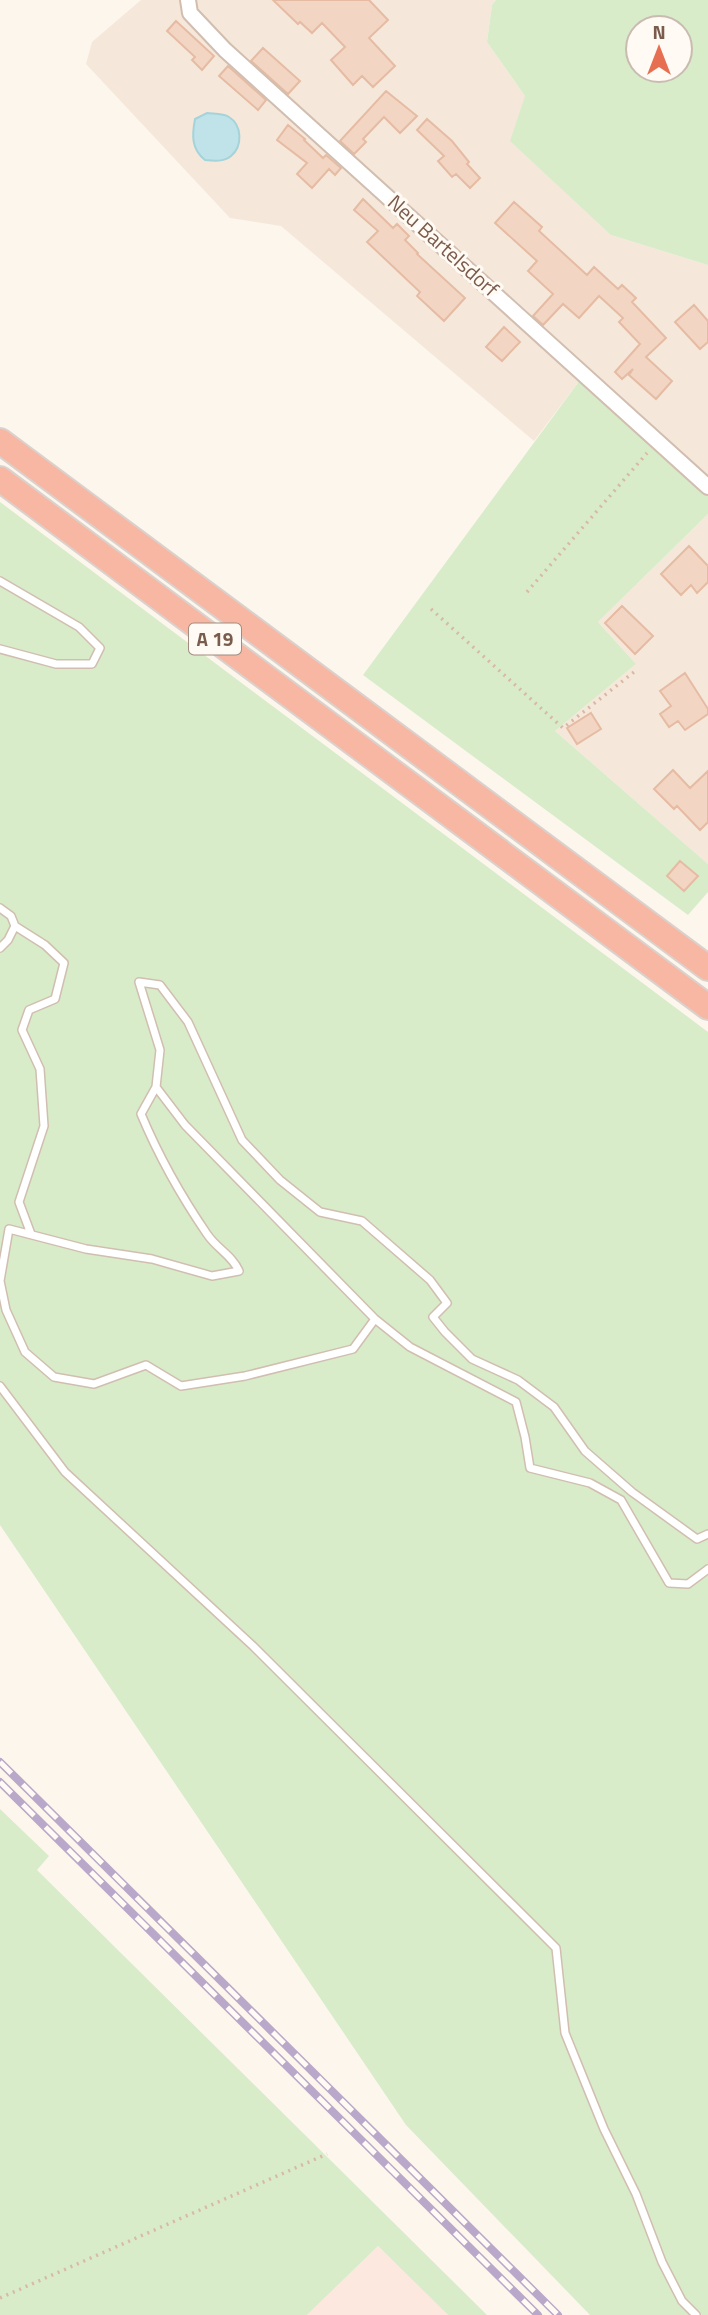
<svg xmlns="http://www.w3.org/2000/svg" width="708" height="2315" font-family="'Titillium Web',sans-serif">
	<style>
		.residential { fill: #f5e8da }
		.commercial { fill: #fde8e0 }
		.green { fill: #d8ecc9; fill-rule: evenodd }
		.water { fill: #bfe3e8; stroke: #a5d3da; stroke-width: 2 }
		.building { fill: #f3d5c3; stroke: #e6bba3; stroke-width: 2 }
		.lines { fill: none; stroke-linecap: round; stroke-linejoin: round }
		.service-casing { stroke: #d1beb0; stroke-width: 10 }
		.minor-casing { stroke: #d1beb0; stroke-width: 18 }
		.motorway-casing { stroke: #dad1cd; stroke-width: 28 }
		.path { stroke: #d9b8a5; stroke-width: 3.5; stroke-dasharray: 2 5; stroke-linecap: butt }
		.service { stroke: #fff; stroke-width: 7 }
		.minor { stroke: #fff; stroke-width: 14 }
		.motorway { stroke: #f7b7a3; stroke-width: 24 }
		.rail-casing { stroke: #b9a8c9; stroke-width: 8 }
		.rail { stroke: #fffaf3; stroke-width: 5; stroke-dasharray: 16; stroke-linecap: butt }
		.labels { text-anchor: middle; stroke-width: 6; stroke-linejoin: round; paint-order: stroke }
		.shield { fill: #fffaf3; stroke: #a28b7f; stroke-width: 2 }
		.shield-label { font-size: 19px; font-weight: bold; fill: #7a5c4d }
		.street-label { font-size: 21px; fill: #7a5c4d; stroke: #fffaf3 }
	</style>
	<rect width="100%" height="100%" fill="#fdf6ec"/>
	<!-- residential -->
	<path class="residential" d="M 141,0 L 496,0 L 492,5 L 487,42 L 525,96 L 611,235 L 708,265 L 708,494 L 580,380 L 534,441 L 281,226 L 230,218 L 86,64 L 92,42 Z
		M 708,514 L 708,864 L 555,731 L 636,664 L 598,622 Z"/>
	<!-- commercial -->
	<path class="commercial" d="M 378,2246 L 448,2315 L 307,2315 Z"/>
	<!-- green -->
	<path class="green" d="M 496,0 L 708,0 L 708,265 L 611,235 L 510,141 L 525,96 L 487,42 L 492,5 ZM 638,28 L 680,28 L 680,70 L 638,70 Z
		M 580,380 L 708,494 L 708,514 L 598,622 L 636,664 L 555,731 L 708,864 L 708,892 L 688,915 L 363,675 Z
		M 0,502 L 708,1032 L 708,2315 L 590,2315 L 406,2125 L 0,1525 Z
		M 0,1809 L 49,1856 L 37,1870 L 487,2315 L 448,2315 L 378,2246 L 307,2315 L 0,2315 Z"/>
	<!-- water -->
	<path class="water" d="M 207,113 C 213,114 223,113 229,117 C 242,125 243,146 231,156 C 224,162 214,161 205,160 C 191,149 192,135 195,119 Z"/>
	<!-- building -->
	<path class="building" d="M 273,0 L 369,0 L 388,20 L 369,38 L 395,66 L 373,87 L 362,76 L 353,85 L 331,60 L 345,47 L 322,23 L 312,33 L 300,22 L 298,24 Z
		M 176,21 L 214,56 L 202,70 L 192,60 L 195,57 L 167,31 Z
		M 263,48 L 300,81 L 288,94 L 251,61 Z
		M 228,66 L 266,100 L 258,110 L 219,76 Z
		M 386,91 L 417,116 L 400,133 L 384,117 L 363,139 L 366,142 L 354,154 L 340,141 Z
		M 427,119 L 452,141 L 469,162 L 467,164 L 480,178 L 470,188 L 456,174 L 452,177 L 438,161 L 444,156 L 417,130 Z
		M 288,125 L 305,139 L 304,140 L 323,158 L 326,155 L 341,168 L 335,175 L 329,169 L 312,188 L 297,174 L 307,163 L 277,140 Z
		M 363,199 L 393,228 L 397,224 L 409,236 L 405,240 L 418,253 L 417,254 L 465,298 L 444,321 L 417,296 L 420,292 L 367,242 L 378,231 L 354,210 Z
		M 514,202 L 542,227 L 539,231 L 587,275 L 594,267 L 618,289 L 622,285 L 636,298 L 632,302 L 666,338 L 646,357 L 672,381 L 656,399 L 629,375 L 633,369 L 622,379 L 615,372 L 640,344 L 619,322 L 623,318 L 599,296 L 579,318 L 563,304 L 543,325 L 533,316 L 553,294 L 528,271 L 537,261 L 495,223 Z
		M 694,305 L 708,321 L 708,342 L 700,349 L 675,322 Z
		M 504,327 L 520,342 L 502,361 L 486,347 Z
		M 689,546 L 708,566 L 708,582 L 697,593 L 691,585 L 681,595 L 661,574 Z
		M 622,606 L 653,636 L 635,654 L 605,623 Z
		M 685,673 L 708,709 L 708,714 L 685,730 L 678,721 L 669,727 L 660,714 L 671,706 L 660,691 Z
		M 591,713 L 601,729 L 577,744 L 567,728 Z
		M 673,770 L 690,788 L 708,771 L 708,822 L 700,830 L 677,806 L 674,809 L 654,789 Z
		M 680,861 L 698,876 L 684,891 L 667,876 Z"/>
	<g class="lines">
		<!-- service casing -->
		<g class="service-casing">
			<path id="service" d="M 0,581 L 79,627 L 100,648 L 92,664 L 56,664 L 0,649
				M 0,908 L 11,916 L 15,926 L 8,940 L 0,948
				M 15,926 L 45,945 L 64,963 L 55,999 L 29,1010 L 22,1030 L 40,1069 L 44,1126 L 19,1202 L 31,1234
				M 156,1087 L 141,1114 C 159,1157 181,1196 207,1234 C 217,1249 232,1255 239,1271 L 212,1276 L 152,1259 L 86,1249 L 9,1229 L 0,1281 L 6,1310 L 25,1352 L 54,1377 L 94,1384 L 146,1365 L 181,1386 L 245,1376 L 353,1349 L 375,1319
				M 0,1386 L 65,1472 L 253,1646 L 556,1948 L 565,2033 L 604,2129 L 636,2194 L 662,2262 L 682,2301 L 696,2315
				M 708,1534 L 697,1539 L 632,1492 L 585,1451 L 554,1407 L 518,1380 L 472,1359 L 445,1332 L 433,1317 L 447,1303 L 430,1280 L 362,1221 L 320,1212 L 280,1180 L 242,1140 L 188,1022 L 160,985 L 139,982 L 160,1050 L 156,1087 L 185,1125 L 375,1319 L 410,1347 L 516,1402 L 525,1437 L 530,1468 L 590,1483 L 621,1500 L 669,1583 L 688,1584 L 708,1569"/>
		</g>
		<!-- minor casing -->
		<g class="minor-casing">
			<path id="minor" d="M 188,0 L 190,13 L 225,50 L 708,487"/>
		</g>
		<!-- motorway casing -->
		<g class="motorway-casing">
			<path id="motorway" d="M 0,441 L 708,968
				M 0,479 L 708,1007"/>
		</g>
		<!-- path -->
		<path class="path" d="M 527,592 L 647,453
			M 431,609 L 563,728 L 634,672
			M 0,2298 L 327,2154"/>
		<!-- service -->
		<use href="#service" class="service"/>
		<!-- minor -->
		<use href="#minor" class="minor"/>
		<!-- motorway -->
		<use href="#motorway" class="motorway"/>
		<!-- rail casing -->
		<g class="rail-casing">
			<path id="rail" d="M 0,1762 L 558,2315
				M 0,1782 L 538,2315"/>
		</g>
		<!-- rail -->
		<use href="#rail" class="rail"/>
	</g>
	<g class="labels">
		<!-- shield labels -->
		<rect class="shield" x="189" y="623.5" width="52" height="31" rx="5"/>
		<g class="shield-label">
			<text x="215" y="646">A 19</text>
		</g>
		<!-- street labels -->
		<g class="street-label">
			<text transform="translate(443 246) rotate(42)" y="7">Neu Bartelsdorf</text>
		</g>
	</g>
	<!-- north arrow -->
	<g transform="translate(659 49)"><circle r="33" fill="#fffaf3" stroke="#cabbb1" stroke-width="2"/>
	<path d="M0-5L12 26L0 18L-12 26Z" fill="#e76f51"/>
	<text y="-10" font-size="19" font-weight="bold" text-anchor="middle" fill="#7a5c4d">N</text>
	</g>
</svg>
